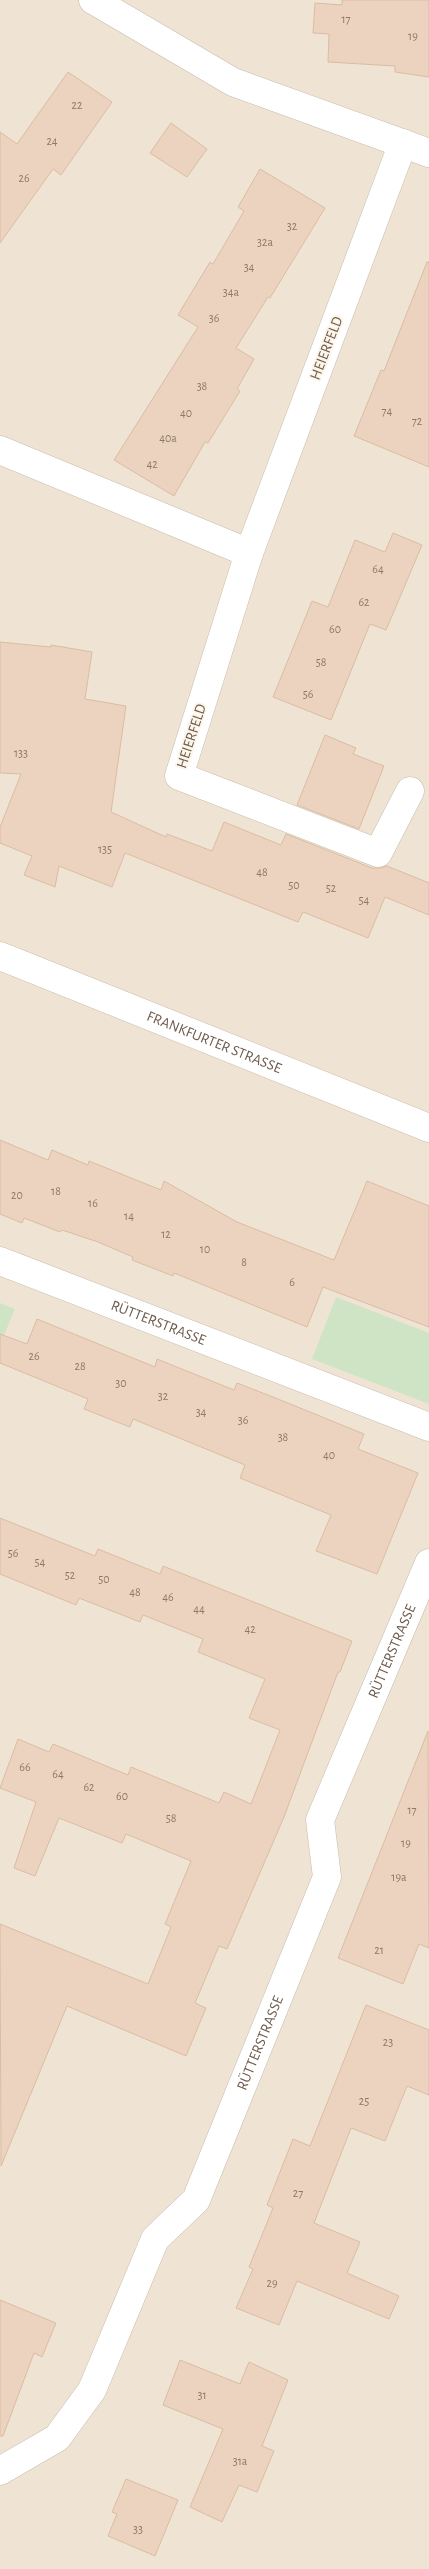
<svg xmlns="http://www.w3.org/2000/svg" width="429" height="2569" font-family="'Alegreya Sans',sans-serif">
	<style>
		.residential { fill: #efe4d3 }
		.green { fill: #cfe4c5 }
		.building { fill: #ebd3bf; stroke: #dbbca2 }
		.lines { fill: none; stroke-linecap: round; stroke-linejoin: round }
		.street-casing { stroke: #c8baac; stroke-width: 29 }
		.secondary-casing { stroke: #cbbbab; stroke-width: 29 }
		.street { stroke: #fff; stroke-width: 28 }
		.secondary { stroke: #fff; stroke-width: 28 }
		.labels { text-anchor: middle; stroke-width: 4; stroke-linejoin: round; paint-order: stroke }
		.number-label { font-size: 12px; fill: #8d796a }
		.street-label { font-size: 15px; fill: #6e5b4d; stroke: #fcf6ea }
	</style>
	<rect width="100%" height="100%" fill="#f9f2e4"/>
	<!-- residential -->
	<path class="residential" d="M 0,0 L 429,0 L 429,2569 L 0,2569 Z"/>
	<!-- green -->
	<path class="green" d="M 336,1297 L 429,1333 L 429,1404 L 312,1359 Z
		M 0,1303 L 15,1309 L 0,1345 Z"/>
	<!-- building -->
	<path class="building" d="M 342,0 L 429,0 L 429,77 L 395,72 L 395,66 L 328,62 L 329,34 L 313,33 L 315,3 L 342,5 Z
		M 68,72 L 112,102 L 61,175 L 53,169 L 0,243 L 0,132 L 17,144 Z
		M 171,123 L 207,149 L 187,177 L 150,153 Z
		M 260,169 L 325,208 L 270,298 L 268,297 L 236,348 L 254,359 L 237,389 L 240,391 L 208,443 L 205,442 L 174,496 L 114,460 L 198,327 L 178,315 L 210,262 L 213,264 L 244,211 L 238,207 Z
		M 427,262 L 429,262 L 429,467 L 354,436 L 381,370 L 384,371 Z
		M 393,533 L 422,545 L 386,630 L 370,624 L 331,720 L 273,697 L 312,601 L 328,607 L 355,540 L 385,552 Z
		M 0,642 L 51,647 L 51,645 L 92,652 L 85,699 L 126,706 L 111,812 L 166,837 L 167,834 L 212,851 L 224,822 L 281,845 L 286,834 L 372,868 L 380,868 L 387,866 L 429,883 L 429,915 L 385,897 L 368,938 L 303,912 L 298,922 L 125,853 L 112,887 L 59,866 L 55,887 L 24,875 L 32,856 L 0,843 L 0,827 L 21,774 L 0,773 Z
		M 325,735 L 356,748 L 353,754 L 384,766 L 359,829 L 297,805 Z
		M 0,1140 L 48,1160 L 52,1150 L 88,1165 L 89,1161 L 161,1190 L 164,1181 L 237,1222 L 334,1260 L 367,1181 L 429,1206 L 429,1327 L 323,1287 L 307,1327 L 174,1273 L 173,1276 L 132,1260 L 133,1257 L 98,1242 L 62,1230 L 60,1232 L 24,1218 L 22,1223 L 0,1214 Z
		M 37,1319 L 155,1367 L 157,1359 L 234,1390 L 237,1383 L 273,1397 L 364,1434 L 358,1449 L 418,1473 L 377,1574 L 316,1551 L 331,1515 L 240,1478 L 245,1465 L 133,1419 L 130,1427 L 84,1409 L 88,1399 L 0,1363 L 0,1334 L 27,1344 Z
		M 0,1518 L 95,1556 L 98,1549 L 160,1574 L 163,1566 L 352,1641 L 340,1672 L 338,1672 L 284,1817 L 227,1949 L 219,1946 L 195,2003 L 206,2008 L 186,2056 L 67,2006 L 1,2166 L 0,1924 L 148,1984 L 171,1927 L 165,1924 L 191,1861 L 126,1834 L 122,1843 L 59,1818 L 35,1876 L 14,1868 L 36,1802 L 0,1788 L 18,1739 L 49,1752 L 53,1744 L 128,1775 L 131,1767 L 219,1803 L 224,1792 L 251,1804 L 280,1730 L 249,1718 L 265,1679 L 198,1652 L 203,1639 L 143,1615 L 140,1622 L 79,1598 L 76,1605 L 0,1574 Z
		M 428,1731 L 429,1948 L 419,1944 L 403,1984 L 338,1958 Z
		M 366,2005 L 429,2030 L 429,2095 L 407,2086 L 385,2141 L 351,2128 L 314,2223 L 360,2242 L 347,2273 L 399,2296 L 389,2319 L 297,2281 L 279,2325 L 236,2308 L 253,2269 L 249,2267 L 273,2208 L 267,2205 L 293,2139 L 310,2146 Z
		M 0,2300 L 56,2323 L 42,2357 L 34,2353 L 3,2436 L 0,2436 Z
		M 180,2360 L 240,2384 L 249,2362 L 288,2380 L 262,2446 L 274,2451 L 257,2492 L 239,2485 L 222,2522 L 190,2507 L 223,2429 L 163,2405 Z
		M 126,2479 L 178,2500 L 155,2556 L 108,2536 L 117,2514 L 112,2512 Z"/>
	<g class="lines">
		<!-- street casing -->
		<g class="street-casing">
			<g id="street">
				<path d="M 93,0 L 233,82 L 429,153"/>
				<path d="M 403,143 L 249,553 L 179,776 L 378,853 L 410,791"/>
				<path d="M 0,450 L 249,553"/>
				<path id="s1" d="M 0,1261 L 429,1427"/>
				<path id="s2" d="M 0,2471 L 57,2438 L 92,2390 L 155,2239 L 196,2200 L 327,1877 L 320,1820 L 429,1563"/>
			</g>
		</g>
		<!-- secondary casing -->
		<g class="secondary-casing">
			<g id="secondary">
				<path id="s3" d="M 0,956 L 429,1128"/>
			</g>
		</g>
		<!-- street -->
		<use href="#street" class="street"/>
		<!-- secondary -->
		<use href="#secondary" class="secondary"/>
	</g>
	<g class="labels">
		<!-- number labels -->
		<g class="number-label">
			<text x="346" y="23">17</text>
			<text x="413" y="40">19</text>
			<text x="77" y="109">22</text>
			<text x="52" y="145">24</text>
			<text x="24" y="182">26</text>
			<text x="292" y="230">32</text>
			<text x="265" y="246">32a</text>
			<text x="249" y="271">34</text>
			<text x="231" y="296">34a</text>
			<text x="214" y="322">36</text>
			<text x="202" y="390">38</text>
			<text x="387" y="415">74</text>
			<text x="186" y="417">40</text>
			<text x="417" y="425">72</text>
			<text x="168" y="442">40a</text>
			<text x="152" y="468">42</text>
			<text x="378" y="573">64</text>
			<text x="364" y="606">62</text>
			<text x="335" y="633">60</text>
			<text x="321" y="666">58</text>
			<text x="308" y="698">56</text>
			<text x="21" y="757">133</text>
			<text x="105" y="853">135</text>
			<text x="262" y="876">48</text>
			<text x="294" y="889">50</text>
			<text x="331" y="892">52</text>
			<text x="364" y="904">54</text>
			<text x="56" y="1195">18</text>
			<text x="17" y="1199">20</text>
			<text x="93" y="1207">16</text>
			<text x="129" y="1220">14</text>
			<text x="166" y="1238">12</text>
			<text x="205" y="1253">10</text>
			<text x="244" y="1266">8</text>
			<text x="292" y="1286">6</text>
			<text x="34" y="1360">26</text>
			<text x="80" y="1370">28</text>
			<text x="121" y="1387">30</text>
			<text x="163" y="1400">32</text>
			<text x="201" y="1416">34</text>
			<text x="243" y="1424">36</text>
			<text x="283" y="1441">38</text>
			<text x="329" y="1459">40</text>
			<text x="13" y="1557">56</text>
			<text x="40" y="1566">54</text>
			<text x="70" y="1579">52</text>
			<text x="104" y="1583">50</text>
			<text x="135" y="1596">48</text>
			<text x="168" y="1601">46</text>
			<text x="199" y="1613">44</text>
			<text x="250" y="1633">42</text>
			<text x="25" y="1771">66</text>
			<text x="58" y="1778">64</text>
			<text x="89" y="1791">62</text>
			<text x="122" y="1800">60</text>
			<text x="412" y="1814">17</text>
			<text x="171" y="1822">58</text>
			<text x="406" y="1847">19</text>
			<text x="399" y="1881">19a</text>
			<text x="379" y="1954">21</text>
			<text x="388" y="2046">23</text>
			<text x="364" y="2105">25</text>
			<text x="298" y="2197">27</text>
			<text x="272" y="2287">29</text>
			<text x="202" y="2399">31</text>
			<text x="240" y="2465">31a</text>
			<text x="138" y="2533">33</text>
		</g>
		<!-- street labels -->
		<g class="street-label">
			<text transform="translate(326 348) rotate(-69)" y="5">HEIERFELD</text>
			<text transform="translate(191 736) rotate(-72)" y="5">HEIERFELD</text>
			<text dy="5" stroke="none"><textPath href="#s3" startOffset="231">FRANKFURTER STRASSE</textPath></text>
			<text dy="5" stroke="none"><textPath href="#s1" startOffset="170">RÜTTERSTRASSE</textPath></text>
			<text dy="5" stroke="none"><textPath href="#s2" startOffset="935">RÜTTERSTRASSE</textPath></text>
			<text dy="5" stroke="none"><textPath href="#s2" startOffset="515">RÜTTERSTRASSE</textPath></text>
		</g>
	</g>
</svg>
